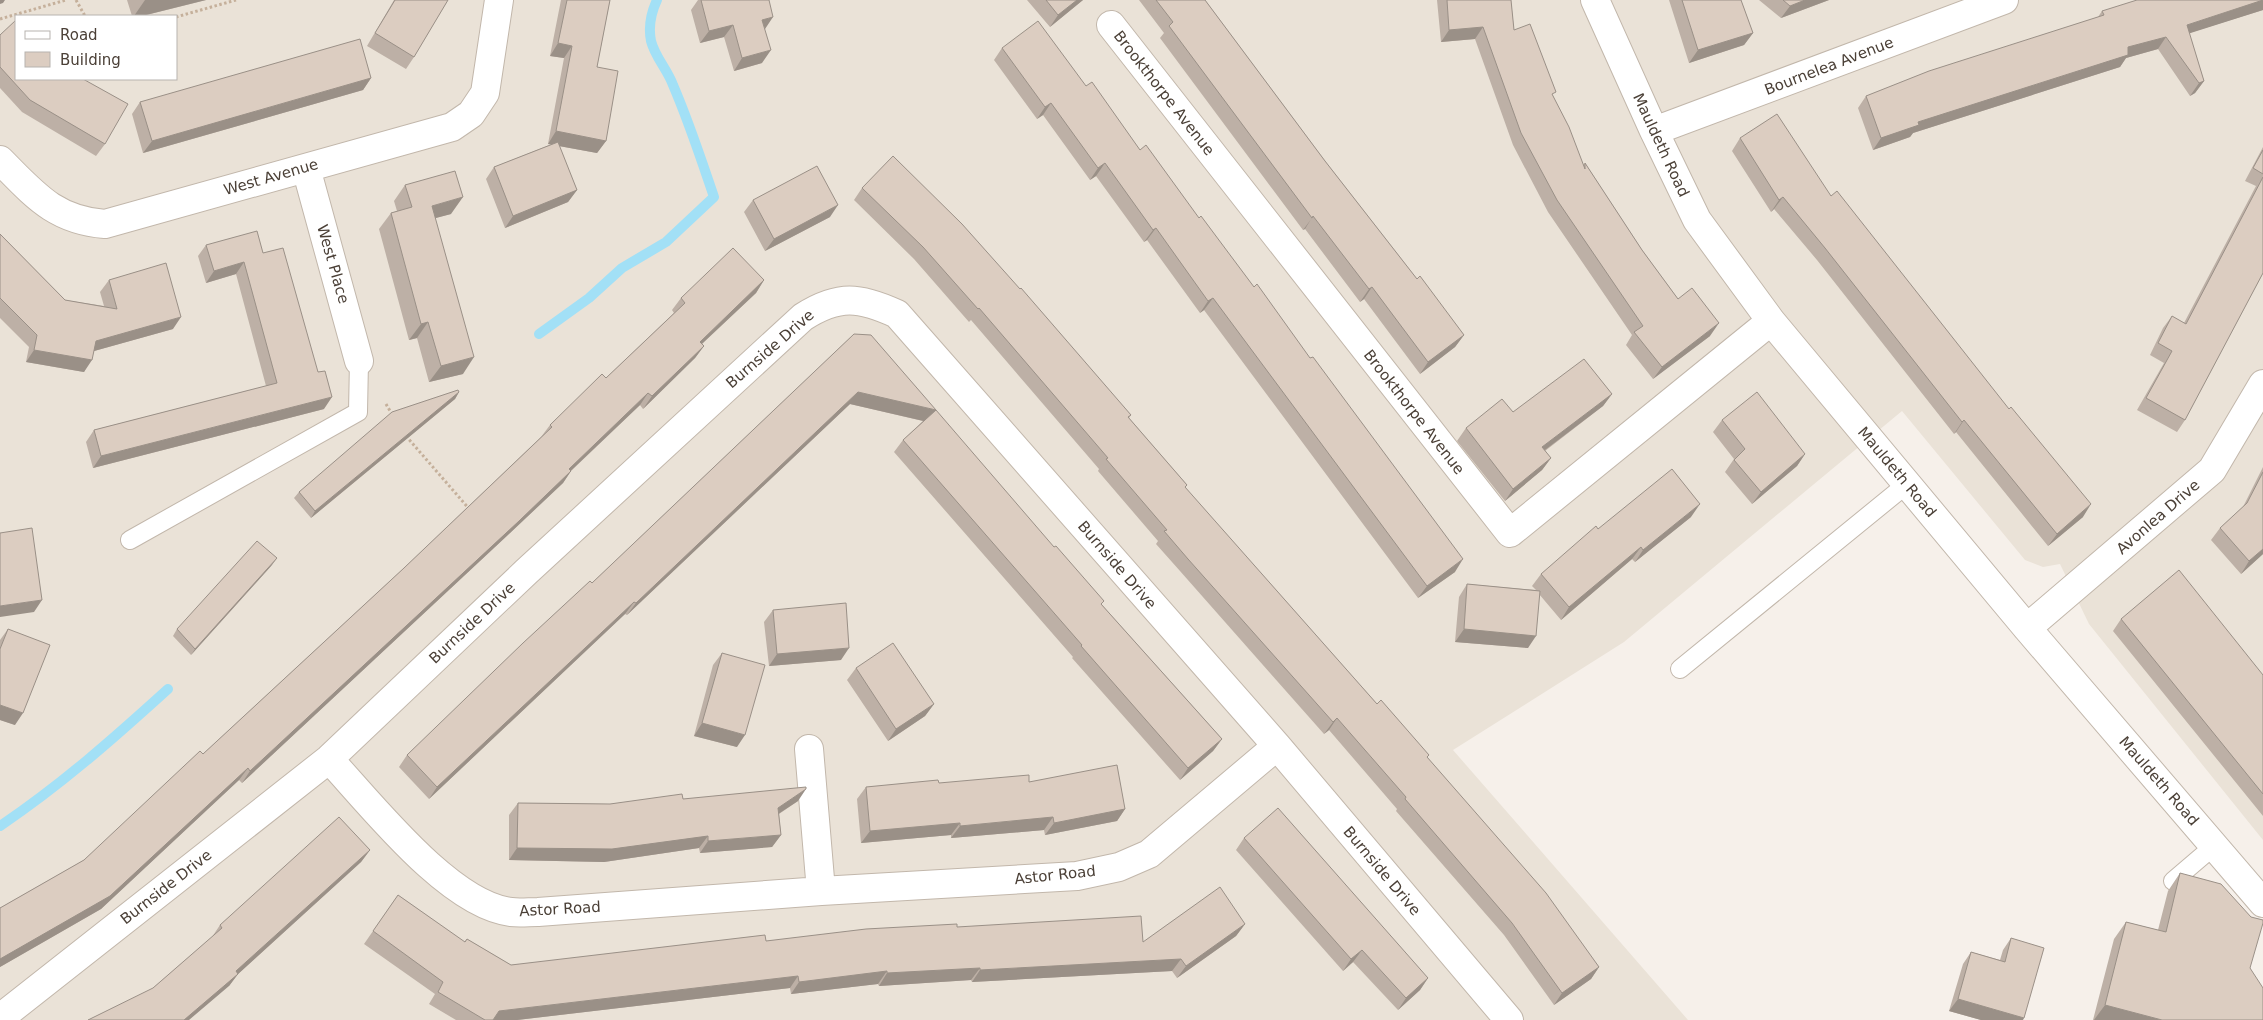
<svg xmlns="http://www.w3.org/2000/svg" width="2263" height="1020" font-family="'DejaVu Sans',sans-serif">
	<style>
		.residential { fill: #eae2d7; fill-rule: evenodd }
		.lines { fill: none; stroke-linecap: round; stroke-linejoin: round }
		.stream { stroke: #a2e0f6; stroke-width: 10 }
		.service-casing { stroke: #c2b7ab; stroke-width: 20 }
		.minor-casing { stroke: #c2b7ab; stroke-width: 30 }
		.path { stroke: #c5b09b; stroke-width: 3; stroke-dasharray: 2.5 2.5; stroke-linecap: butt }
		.service { stroke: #fff; stroke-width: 18 }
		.minor { stroke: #fff; stroke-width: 28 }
		.wall { fill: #bdb0a6 }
		.shaded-wall { fill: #9a9087 }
		.building { fill: #dccdc1; stroke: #9a9087 }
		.labels { text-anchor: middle; stroke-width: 4.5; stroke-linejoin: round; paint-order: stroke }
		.street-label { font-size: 15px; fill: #4b4037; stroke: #fff }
	</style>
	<rect width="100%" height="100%" fill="#f6f0ea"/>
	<!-- residential -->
	<path class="residential" d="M 0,0 L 2263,0 L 2263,840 L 2089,624 L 2060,564 L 2043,567 L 2025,560 L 1902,411 L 1624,642 L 1453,750 L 1688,1020 L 0,1020 ZM 16,16 L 176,16 L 176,79 L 16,79 Z"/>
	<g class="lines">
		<!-- stream -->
		<path class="stream" d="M 539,334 L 589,298 L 622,268 L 666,242 L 714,197 C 701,159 689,122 673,85 C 667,69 655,57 651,41 C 648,26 651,13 657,0
			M 0,826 C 61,785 114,738 168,689"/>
		<!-- service casing -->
		<g class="service-casing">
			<path id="service" d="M 130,540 L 358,412 L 359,361
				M 1680,669 L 1907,484
				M 2173,881 L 2214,846"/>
		</g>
		<!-- minor casing -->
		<g class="minor-casing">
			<path id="minor" d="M 1595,0 L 1654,131 L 1697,220 L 1771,321 L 2027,628 L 2263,903
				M 1111,25 L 1510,533 L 1771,321
				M 1654,131 L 2004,0
				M 0,160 C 34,194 54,220 105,224 L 452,127 L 471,114 L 485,93 L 499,0
				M 306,168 L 359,361
				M 2027,628 L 2212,470 L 2263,384
				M 809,749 L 821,891
				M 329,759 C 370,803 449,905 511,912 C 519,913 529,912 538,912 L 821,891 L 1077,876 L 1119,867 L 1149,854 L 1277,746
				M 0,1018 L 329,759 L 526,572 L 803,317 C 839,294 860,297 897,314 L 1277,746 L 1509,1020"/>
		</g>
		<!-- path -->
		<path class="path" d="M 76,0 L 85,16
			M 176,17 L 236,0
			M 0,19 L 66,0
			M 386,404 L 393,416
			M 406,436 L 471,511"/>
		<!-- service -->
		<use href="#service" class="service"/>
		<!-- minor -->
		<use href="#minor" class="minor"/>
	</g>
	<!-- wall -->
	<path class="wall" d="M 127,0 L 206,0 L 142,16 L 132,16 Z
		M 394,0 L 448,0 L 414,57 L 406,69 L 367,46 Z
		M 561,0 L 610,0 L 597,67 L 606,141 L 597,153 L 559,146 L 577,190 L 568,202 L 505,228 L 486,179 L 494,167 L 552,144 L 548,144 L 564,58 L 550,56 Z
		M 698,0 L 769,0 L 765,29 L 762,63 L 734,71 L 724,37 L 700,43 L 691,10 Z
		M 1027,0 L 1083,0 L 1050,27 Z
		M 1139,0 L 1205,0 L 1325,161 L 1417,279 L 1464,335 L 1455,347 L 1420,374 L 1364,299 L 1360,302 L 1305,229 L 1303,230 L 1160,38 L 1164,33 Z
		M 1437,0 L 1511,0 L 1514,30 L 1553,96 L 1583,165 L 1585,163 L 1642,250 L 1678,299 L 1710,336 L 1653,379 L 1626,345 L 1632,335 L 1548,212 L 1513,145 L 1475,39 L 1441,42 Z
		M 1669,0 L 1741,0 L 1753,33 L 1744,45 L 1689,63 Z
		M 1759,0 L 1829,0 L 1781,18 Z
		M 2263,0 L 2263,10 L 2189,33 L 2204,81 L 2195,93 L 2190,96 L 2158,49 L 2126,58 L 2120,67 L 1913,133 L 1910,137 L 1873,150 L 1858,108 L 1866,96 L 2098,17 L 2102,11 Z
		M 0,35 L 105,144 L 96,156 L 22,112 L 0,88 Z
		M 1002,48 L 1086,86 L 1140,150 L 1455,572 L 1418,598 L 1204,310 L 1200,313 L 1147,240 L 1144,242 L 1096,176 L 1090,180 L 1043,115 L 1037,119 L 994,60 Z
		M 371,78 L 363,90 L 143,153 L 132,114 L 140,102 Z
		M 1740,138 L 1831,196 L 2083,517 L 2048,546 L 1956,432 L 1954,434 L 1817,260 L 1774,209 L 1771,212 L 1732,151 Z
		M 2263,147 L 2263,273 L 2185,420 L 2177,432 L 2137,410 L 2164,363 L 2150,355 L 2163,328 L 2172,316 L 2184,323 L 2256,186 L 2245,181 Z
		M 405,185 L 451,214 L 435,218 L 463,374 L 429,382 L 417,338 L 409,340 L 379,229 L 391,213 L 397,211 L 394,201 Z
		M 862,188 L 1131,415 L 1129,418 L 1187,485 L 1185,488 L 1377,704 L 1429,755 L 1427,757 L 1599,967 L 1591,979 L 1554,1005 L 1504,935 L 1396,811 L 1397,809 L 1329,730 L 1324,734 L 1180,571 L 1156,544 L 1158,541 L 1098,471 L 1099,469 L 971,320 L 969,322 L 914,259 L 854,200 Z
		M 753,200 L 830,217 L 765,251 L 744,212 Z
		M 0,234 L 65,300 L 104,306 L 100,292 L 109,280 L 173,329 L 94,351 L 84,372 L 26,362 L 29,347 L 0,318 Z
		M 206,245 L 263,253 L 324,409 L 93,468 L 86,442 L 94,430 L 266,386 L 236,274 L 206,283 L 198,256 Z
		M 764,280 L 756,293 L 702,344 L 704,346 L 695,358 L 643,409 L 640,405 L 571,471 L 563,483 L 510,533 L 242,783 L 239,780 L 101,909 L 0,967 L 0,908 L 84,860 L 203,754 L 404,568 L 541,437 L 550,425 L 606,378 L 674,313 L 672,310 L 681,298 Z
		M 854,334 L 1102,605 L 1222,739 L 1213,751 L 1180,780 L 1072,658 L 1073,657 L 894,452 L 903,440 L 923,421 L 850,404 L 627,615 L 625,614 L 429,799 L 399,767 L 407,755 L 592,583 Z
		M 459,392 L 455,399 L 311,518 L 294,498 L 299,492 Z
		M 1612,394 L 1603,406 L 1545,451 L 1551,458 L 1542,470 L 1505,501 L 1457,441 L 1466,428 L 1513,412 Z
		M 1722,420 L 1805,454 L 1797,466 L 1752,504 L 1725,472 L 1734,459 L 1713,432 Z
		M 2263,467 L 2263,554 L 2241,574 L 2211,540 L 2220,528 L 2243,507 Z
		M 1691,517 L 1635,562 L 1632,559 L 1561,620 L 1539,594 L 1528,648 L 1455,642 L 1459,597 L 1467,584 L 1536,590 L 1532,586 L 1541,574 L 1598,529 Z
		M 272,565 L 191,655 L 173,636 L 177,629 Z
		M 773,610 L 841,660 L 769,666 L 764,622 Z
		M 2121,619 L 2263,675 L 2263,816 L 2113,631 Z
		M 8,629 L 15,725 L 0,720 L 0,640 Z
		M 722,653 L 737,747 L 694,736 L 713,665 Z
		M 856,668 L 934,704 L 925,716 L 888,741 L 847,680 Z
		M 1029,782 L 1125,809 L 1117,821 L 1045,835 L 1044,830 L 951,838 L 951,835 L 861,843 L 857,799 L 866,787 L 939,783 Z
		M 683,799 L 798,801 L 779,814 L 781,835 L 772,847 L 700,853 L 699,848 L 604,862 L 509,860 L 509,815 L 518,803 L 610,804 Z
		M 1244,838 L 1428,978 L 1420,990 L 1398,1010 L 1353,962 L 1343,971 L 1236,850 Z
		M 370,850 L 361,862 L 238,974 L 229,986 L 153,988 L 212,937 L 220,925 Z
		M 2180,873 L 2250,968 L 2263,1020 L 2093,1020 L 2114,939 L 2126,922 L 2158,930 L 2168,891 Z
		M 398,895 L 464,942 L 467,939 L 511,965 L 766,941 L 957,927 L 1143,942 L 1245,924 L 1236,936 L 1177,978 L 1172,971 L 972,982 L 971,980 L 879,986 L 878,984 L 791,994 L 790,988 L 517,1020 L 456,1020 L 429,1004 L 435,994 L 364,944 Z
		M 2011,938 L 2023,1020 L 1981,1020 L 1949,1011 L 1963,964 L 1971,952 L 2000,960 L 2003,950 Z"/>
	<!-- shaded-wall -->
	<path class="shaded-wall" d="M 0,0 L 5,0 L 3,3 L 0,4 Z
		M 145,0 L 206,0 L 142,16 L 134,16 Z
		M 1077,0 L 1083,0 L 1050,27 L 1058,15 Z
		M 1805,0 L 1829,0 L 1781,18 L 1790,6 Z
		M 2263,0 L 2263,10 L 2178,37 L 2187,25 Z
		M 773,17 L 765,29 L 762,20 Z
		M 733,25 L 724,37 L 700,43 L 709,31 Z
		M 1483,27 L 1475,39 L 1441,42 L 1449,30 Z
		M 1753,33 L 1744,45 L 1689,63 L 1698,50 Z
		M 2166,37 L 2158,49 L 2126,58 L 2120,67 L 1913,133 L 1910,137 L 1873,150 L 1881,138 L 1918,122 L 2128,47 Z
		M 558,43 L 572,46 L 564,58 L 550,56 Z
		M 771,50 L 762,63 L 734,71 L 742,58 Z
		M 371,78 L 363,90 L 143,153 L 152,141 Z
		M 2204,81 L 2195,93 L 2190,96 L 2199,83 Z
		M 1051,103 L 1043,115 L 1037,119 L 1045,107 Z
		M 556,131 L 606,141 L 597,153 L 548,144 Z
		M 1105,163 L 1096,176 L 1090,180 L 1098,168 Z
		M 577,190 L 568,202 L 505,228 L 513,216 Z
		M 463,197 L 451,214 L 421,222 L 432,206 Z
		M 1783,197 L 1774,209 L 1771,212 L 1779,200 Z
		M 838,205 L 830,217 L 765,251 L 774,239 Z
		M 1313,216 L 1305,229 L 1303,230 L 1312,218 Z
		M 1156,228 L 1147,240 L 1144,242 L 1153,230 Z
		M 244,262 L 236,274 L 206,283 L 214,271 Z
		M 764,280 L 756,293 L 691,354 L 700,342 Z
		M 1372,287 L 1364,299 L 1360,302 L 1369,289 Z
		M 1213,298 L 1204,310 L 1200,313 L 1208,301 Z
		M 181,317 L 173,329 L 87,353 L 96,341 Z
		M 428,322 L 417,338 L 409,340 L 421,324 Z
		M 1719,323 L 1710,336 L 1653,379 L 1662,367 Z
		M 1464,335 L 1455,347 L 1420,374 L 1428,362 Z
		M 704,346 L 695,358 L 643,409 L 652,396 Z
		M 34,350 L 92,360 L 84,372 L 26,362 Z
		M 474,357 L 463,374 L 429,382 L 441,366 Z
		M 459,392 L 455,399 L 311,518 L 315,511 Z
		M 858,392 L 936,410 L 928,422 L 850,404 L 627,615 L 636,603 Z
		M 648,393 L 640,405 L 560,481 L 569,469 Z
		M 1612,394 L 1603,406 L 1533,459 L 1542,447 Z
		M 332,397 L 324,409 L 93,468 L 101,456 Z
		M 1964,420 L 1956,432 L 1954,434 L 1962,422 Z
		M 1805,454 L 1797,466 L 1752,504 L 1761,492 Z
		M 1551,458 L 1542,470 L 1505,501 L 1513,489 Z
		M 571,471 L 563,483 L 510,533 L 242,783 L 250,771 Z
		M 1700,504 L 1691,517 L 1635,562 L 1643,550 Z
		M 2091,504 L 2083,517 L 2048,546 L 2057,534 Z
		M 1641,547 L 1632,559 L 1561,620 L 1569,607 Z
		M 2263,549 L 2263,554 L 2241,574 L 2249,561 Z
		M 277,558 L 272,565 L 191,655 L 195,649 Z
		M 1463,559 L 1455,572 L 1418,598 L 1427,586 Z
		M 42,600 L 34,612 L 0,617 L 0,606 Z
		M 634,602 L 625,614 L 429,799 L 437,787 Z
		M 1464,629 L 1536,636 L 1528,648 L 1455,642 Z
		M 849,648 L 841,660 L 769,666 L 777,654 Z
		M 934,704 L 925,716 L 888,741 L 896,729 Z
		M 0,705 L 23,713 L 15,725 L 0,720 Z
		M 1337,718 L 1329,730 L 1324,734 L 1333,722 Z
		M 702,723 L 745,735 L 737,747 L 694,736 Z
		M 1222,739 L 1213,751 L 1180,780 L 1188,768 Z
		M 248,768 L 239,780 L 101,909 L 0,967 L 0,959 Z
		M 806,789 L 798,801 L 769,820 L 778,808 Z
		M 1125,809 L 1117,821 L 1045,835 L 1054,823 Z
		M 1053,817 L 1044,830 L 951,838 L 960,826 Z
		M 960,823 L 951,835 L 861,843 L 870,831 Z
		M 781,835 L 772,847 L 700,853 L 708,841 Z
		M 708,836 L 699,848 L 604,862 L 509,860 L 517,848 Z
		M 370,850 L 361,862 L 237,975 L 238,974 L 229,986 L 189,1020 L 184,1020 L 236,971 Z
		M 1245,924 L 1236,936 L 1177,978 L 1186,966 Z
		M 1362,950 L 1353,962 L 1343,971 L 1351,959 Z
		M 1181,959 L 1172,971 L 972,982 L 980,970 Z
		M 1599,967 L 1591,979 L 1554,1005 L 1562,993 Z
		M 980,968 L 971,980 L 879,986 L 887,973 Z
		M 887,971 L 878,984 L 791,994 L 799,982 Z
		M 798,976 L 790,988 L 517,1020 L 493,1020 L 499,1011 Z
		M 1428,978 L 1420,990 L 1398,1010 L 1406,998 Z
		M 1958,999 L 2024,1018 L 2023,1020 L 1981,1020 L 1949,1011 Z
		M 2105,1005 L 2162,1020 L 2094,1020 Z"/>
	<!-- building -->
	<path class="building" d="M 395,0 L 448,0 L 414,57 L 375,33 Z
		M 567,0 L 610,0 L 597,67 L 618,71 L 606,141 L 556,131 L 572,46 L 558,43 Z
		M 701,0 L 769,0 L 773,17 L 762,20 L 771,50 L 742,58 L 733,25 L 709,31 Z
		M 1046,0 L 1077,0 L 1058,15 Z
		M 1156,0 L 1205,0 L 1325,161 L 1417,279 L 1420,276 L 1464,335 L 1428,362 L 1372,287 L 1369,289 L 1313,216 L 1312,218 L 1169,26 L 1173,22 Z
		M 1447,0 L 1511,0 L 1514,30 L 1530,24 L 1556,92 L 1552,94 L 1569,127 L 1585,169 L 1585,163 L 1642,250 L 1678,299 L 1692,288 L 1719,323 L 1662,367 L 1634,332 L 1643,326 L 1557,200 L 1521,133 L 1483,27 L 1449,30 Z
		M 1682,0 L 1741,0 L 1753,33 L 1698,50 Z
		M 1783,0 L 1805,0 L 1790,6 Z
		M 2137,0 L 2263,0 L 2187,25 L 2204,81 L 2199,83 L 2166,37 L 2128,47 L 2128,55 L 1918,122 L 1919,125 L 1881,138 L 1866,96 L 1929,71 L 2104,15 L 2102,11 Z
		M 16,20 L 16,79 L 83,79 L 128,104 L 105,144 L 30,100 L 0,67 L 0,35 Z
		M 1038,21 L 1086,86 L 1092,82 L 1140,150 L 1146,145 L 1199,218 L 1201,216 L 1254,287 L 1257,284 L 1310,358 L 1313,357 L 1463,559 L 1427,586 L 1213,298 L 1208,301 L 1156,228 L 1153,230 L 1105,163 L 1098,168 L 1051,103 L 1045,107 L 1002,48 Z
		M 360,39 L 371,78 L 152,141 L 140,102 Z
		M 1777,114 L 1831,196 L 1837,191 L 2009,409 L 2011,407 L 2091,504 L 2057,534 L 1964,420 L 1962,422 L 1825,248 L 1783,197 L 1779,200 L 1740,138 Z
		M 558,142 L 577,190 L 513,216 L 494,167 Z
		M 2263,150 L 2263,174 L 2253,168 Z
		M 893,156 L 962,224 L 1020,289 L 1021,288 L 1131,415 L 1128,417 L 1187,485 L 1185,487 L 1377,704 L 1381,700 L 1429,755 L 1427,757 L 1546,893 L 1599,967 L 1562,993 L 1512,923 L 1405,799 L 1406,797 L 1337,718 L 1333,722 L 1188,559 L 1164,531 L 1167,530 L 1106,459 L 1108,458 L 979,308 L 978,309 L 923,247 L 862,188 Z
		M 817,166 L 838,205 L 774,239 L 753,200 Z
		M 455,171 L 463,197 L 432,206 L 474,357 L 441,366 L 428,322 L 421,324 L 391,213 L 412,207 L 405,185 Z
		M 2263,177 L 2263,273 L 2185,420 L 2146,398 L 2172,351 L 2158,343 L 2172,316 L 2186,324 Z
		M 257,231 L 263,253 L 283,248 L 318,372 L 325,371 L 332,397 L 101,456 L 94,430 L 277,383 L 244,262 L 214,271 L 206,245 Z
		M 0,234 L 65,300 L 117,309 L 109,280 L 166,263 L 181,317 L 96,341 L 92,360 L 34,350 L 37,335 L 0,298 Z
		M 733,248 L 764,280 L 700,342 L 704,346 L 652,396 L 648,393 L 569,469 L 571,471 L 519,521 L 250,771 L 248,768 L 110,896 L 0,959 L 0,908 L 84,860 L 200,751 L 203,754 L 404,568 L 552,427 L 550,425 L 602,374 L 606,378 L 685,303 L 681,298 Z
		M 854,334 L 871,335 L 936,410 L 858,392 L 636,603 L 634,602 L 437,787 L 407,755 L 523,643 L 590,581 L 592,583 Z
		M 1584,359 L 1612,394 L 1542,447 L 1551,458 L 1513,489 L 1466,428 L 1502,399 L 1513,412 Z
		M 458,390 L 459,392 L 315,511 L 299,492 L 392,412 Z
		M 1757,392 L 1805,454 L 1761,492 L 1734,460 L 1745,449 L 1722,420 Z
		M 936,410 L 1054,547 L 1056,546 L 1104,601 L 1101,604 L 1222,739 L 1188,768 L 1081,646 L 1082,645 L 903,440 Z
		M 1672,469 L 1700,504 L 1643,550 L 1641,547 L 1569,607 L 1541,574 L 1596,526 L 1598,529 Z
		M 2263,472 L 2263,549 L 2249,561 L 2220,528 L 2247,503 Z
		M 32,528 L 42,600 L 0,606 L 0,533 Z
		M 257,541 L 277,558 L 195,649 L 177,629 Z
		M 2179,570 L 2263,675 L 2263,794 L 2121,619 Z
		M 1467,584 L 1540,591 L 1536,636 L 1464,629 Z
		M 846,603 L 849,648 L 777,654 L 773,610 Z
		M 8,629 L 50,645 L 23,713 L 0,705 L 0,649 Z
		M 893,643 L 934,704 L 896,729 L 856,668 Z
		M 722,653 L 765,665 L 745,735 L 702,723 Z
		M 1117,765 L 1125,809 L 1054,823 L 1053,817 L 960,826 L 960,823 L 870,831 L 866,787 L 938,780 L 939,783 L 1029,775 L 1029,782 Z
		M 806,787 L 806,789 L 778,808 L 781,835 L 708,841 L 708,836 L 612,849 L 517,848 L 518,803 L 610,804 L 682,794 L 683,799 Z
		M 1278,808 L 1428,978 L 1406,998 L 1362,950 L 1351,959 L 1244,838 Z
		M 339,817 L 370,850 L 236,971 L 238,974 L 184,1020 L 88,1020 L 153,988 L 222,928 L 220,925 Z
		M 2180,873 L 2221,884 L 2251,917 L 2263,920 L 2263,923 L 2250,968 L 2263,988 L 2263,1020 L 2162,1020 L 2105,1005 L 2126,922 L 2166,932 Z
		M 1220,887 L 1245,924 L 1186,966 L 1181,959 L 980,970 L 980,968 L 887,973 L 887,971 L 799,982 L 798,976 L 499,1011 L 493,1020 L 485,1020 L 438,992 L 443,982 L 373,931 L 398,895 L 465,942 L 467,939 L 511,965 L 765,935 L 766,941 L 866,929 L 957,924 L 957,927 L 1141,916 L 1143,942 Z
		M 2011,938 L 2044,948 L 2024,1018 L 1958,999 L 1971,952 L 2005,962 Z"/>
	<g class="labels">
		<!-- street labels -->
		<g class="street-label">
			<text transform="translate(1829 66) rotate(-21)" y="5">Bournelea Avenue</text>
			<text transform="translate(1164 93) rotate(52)" y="5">Brookthorpe Avenue</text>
			<text transform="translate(1661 145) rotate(65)" y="5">Mauldeth Road</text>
			<text transform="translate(271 177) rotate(-16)" y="5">West Avenue</text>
			<text transform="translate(333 264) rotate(74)" y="5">West Place</text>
			<text transform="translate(770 349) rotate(-41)" y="5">Burnside Drive</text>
			<text transform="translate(1414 412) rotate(52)" y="5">Brookthorpe Avenue</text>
			<text transform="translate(1897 472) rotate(50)" y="5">Mauldeth Road</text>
			<text transform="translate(2158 517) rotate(-41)" y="5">Avonlea Drive</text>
			<text transform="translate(1117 565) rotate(49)" y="5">Burnside Drive</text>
			<text transform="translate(472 623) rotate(-43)" y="5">Burnside Drive</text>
			<text transform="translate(2159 781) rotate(49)" y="5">Mauldeth Road</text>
			<text transform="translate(1382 871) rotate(50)" y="5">Burnside Drive</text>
			<text transform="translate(1055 875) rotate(-6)" y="5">Astor Road</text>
			<text transform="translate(166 887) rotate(-38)" y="5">Burnside Drive</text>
			<text transform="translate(560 909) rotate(-3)" y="5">Astor Road</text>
		</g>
	</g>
	<!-- legend -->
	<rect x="15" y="15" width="162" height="65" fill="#ffffff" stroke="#b7b3af"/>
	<rect x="25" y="31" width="25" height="8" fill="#ffffff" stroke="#b7b3af"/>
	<text x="60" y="40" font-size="15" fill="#4b4037">Road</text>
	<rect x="25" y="52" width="25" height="15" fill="#dccdc1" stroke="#b7b3af"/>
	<text x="60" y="65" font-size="15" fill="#4b4037">Building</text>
</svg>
